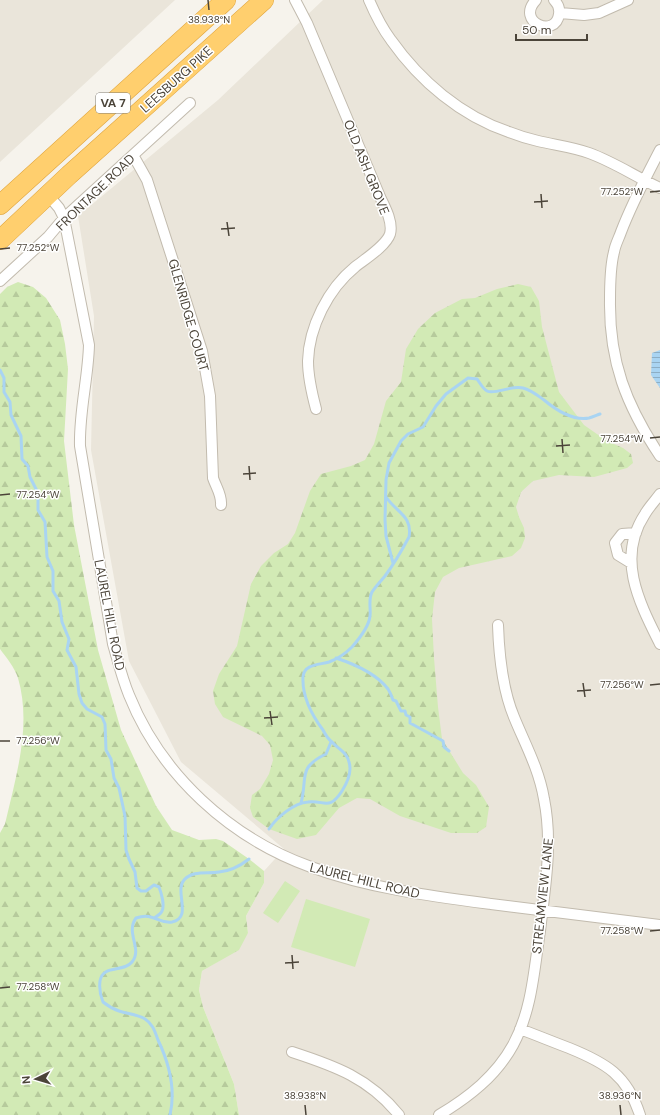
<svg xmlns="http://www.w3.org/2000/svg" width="660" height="1115" font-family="'DM Sans',sans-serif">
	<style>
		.residential { fill: #eae5da }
		.green { fill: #d2eab5 }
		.forest { fill: url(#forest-firs) }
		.water { fill: url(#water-rules) }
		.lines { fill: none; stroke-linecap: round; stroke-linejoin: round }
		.stream { stroke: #a9d4f2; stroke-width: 3 }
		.street-casing { stroke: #c2bbae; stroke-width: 12 }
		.highway-casing { stroke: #e0a43c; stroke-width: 20 }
		.street { stroke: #fff; stroke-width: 10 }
		.highway { stroke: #ffcf6e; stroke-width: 19 }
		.ticks { fill: none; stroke: #4b4439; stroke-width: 1.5 }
		.labels { text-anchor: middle; stroke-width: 3; stroke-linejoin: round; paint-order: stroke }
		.shield { fill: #fff; stroke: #817c74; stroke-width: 1 }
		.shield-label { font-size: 12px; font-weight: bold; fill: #4b4439 }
		.street-label { font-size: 13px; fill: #4b4439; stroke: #fff }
		.ticks-label { font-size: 10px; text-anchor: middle; fill: #4b4439; stroke: #fff; stroke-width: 3; stroke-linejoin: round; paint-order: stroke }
	</style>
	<defs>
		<pattern id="forest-firs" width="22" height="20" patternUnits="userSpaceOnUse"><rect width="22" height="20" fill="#d2eab5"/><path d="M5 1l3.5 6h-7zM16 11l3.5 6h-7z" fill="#b6ca9c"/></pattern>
		<pattern id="water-rules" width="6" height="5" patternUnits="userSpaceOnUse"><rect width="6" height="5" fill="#a9d4f2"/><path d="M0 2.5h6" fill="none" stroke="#8caec5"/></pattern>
	</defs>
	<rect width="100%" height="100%" fill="#f6f3ec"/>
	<!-- residential -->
	<path class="residential" d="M 0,0 L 175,0 L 0,162 Z
		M 323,0 L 660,0 L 660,1115 L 239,1115 L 234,1084 L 203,1007 L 199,990 L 202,971 L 219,961 L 248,933 L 246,916 L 264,883 L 264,871 L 284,849 L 181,762 L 129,661 L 91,450 L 94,316 L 78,216 L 218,100 Z"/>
	<!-- green -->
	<path class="green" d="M 285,881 L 300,891 L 278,923 L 263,913 Z
		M 306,899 L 370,919 L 355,967 L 291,947 Z"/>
	<!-- forest -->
	<path class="forest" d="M 18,282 L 33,287 L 46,298 L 60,320 L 65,344 L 68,369 L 64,441 L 74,525 L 98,650 L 121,730 L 156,806 L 172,830 L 199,840 L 216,839 L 223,841 L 249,859 L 264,871 L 264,883 L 246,916 L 248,933 L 239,950 L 202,971 L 199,990 L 203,1007 L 234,1084 L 239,1115 L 0,1115 L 0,833 L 5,824 C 16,776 32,726 18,678 C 15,668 6,657 0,649 L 0,294 L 7,287 Z
		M 518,284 L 531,287 L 539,301 L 542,327 L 559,392 L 584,425 L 607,441 L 623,448 L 631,454 L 633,463 L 627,468 L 594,477 L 559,475 L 533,481 L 521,492 L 516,507 L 519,517 L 524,528 L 525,538 L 521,548 L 512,556 L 459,568 L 443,577 L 435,592 L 432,619 L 434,658 L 438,707 L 442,739 L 463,773 L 476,785 L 489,807 L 486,827 L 477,833 L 451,833 L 400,816 L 370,799 L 357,798 L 339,808 L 316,835 L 297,839 L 269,829 L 253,817 L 250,808 L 252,795 L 260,789 L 269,774 L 273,760 L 270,745 L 262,736 L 223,717 L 215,704 L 213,691 L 219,674 L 237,646 L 251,584 L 261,566 L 274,553 L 288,544 L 295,533 L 310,491 L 321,474 L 351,466 L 365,460 L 374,444 L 386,401 L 401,382 L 406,349 L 418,329 L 435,313 L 462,299 L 475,298 L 497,289 Z"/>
	<!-- water -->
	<path class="water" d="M 660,350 L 660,388 L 651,375 L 652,353 Z"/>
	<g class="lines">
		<!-- stream -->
		<path class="stream" d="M 0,370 L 4,378 L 4,392 L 10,402 L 11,415 L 21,436 L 22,459 L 28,466 L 30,477 L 38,493 L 38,510 L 45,522 L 47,557 L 53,571 L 53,591 L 59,601 L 62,622 L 69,639 L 67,650 L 76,667 L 79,694 L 82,703 L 87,709 L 102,717 L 105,724 L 106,750 L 111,759 L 114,778 L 119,788 L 125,816 L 126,850 L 129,859 L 135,872 L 137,888 L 141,891 L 146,891 L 154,885 L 159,887 C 161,892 165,905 162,911 C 161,914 157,916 154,918
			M 393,563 L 386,536 L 385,520 L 386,480 L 389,463 L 401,441 L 408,434 L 423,427 L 436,406 L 446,394 L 468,378 L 477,379 C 480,383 483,389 487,391 C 495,395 511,385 523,388 C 531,390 537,395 544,400 C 556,410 573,421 589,418 C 593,417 597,415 600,414
			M 336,658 C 354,664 376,673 388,689 C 390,692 392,697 393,700 L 396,701 L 401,711 L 405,711 L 406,715 L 410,717 L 410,723 L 443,741 L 444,747 L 449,751
			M 301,803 C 308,777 297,768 326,754 L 331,742
			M 269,829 C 277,817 294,803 308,802 C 325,800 329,811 342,791 C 347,783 352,771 349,762 C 347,752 338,749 332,742 C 328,739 325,734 323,730 C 311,714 302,697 303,677 C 304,664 319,665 329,662 C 337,659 346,653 352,647 C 359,639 369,627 370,616 C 371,608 368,600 372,592 C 376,586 381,581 385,576 C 394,564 402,550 409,537 C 413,516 396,512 386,497
			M 170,1115 C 176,1089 169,1063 158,1040 C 155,1032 153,1024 145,1019 C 137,1014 128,1014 119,1011 C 113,1009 108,1006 103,1002 C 100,995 99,989 100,981 C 103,964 123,973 132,962 C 143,949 125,933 136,918 C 154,912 158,924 172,922 C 193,918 174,891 184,880 C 193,870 207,874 219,872 C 230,871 240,866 249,859"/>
		<!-- street casing -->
		<g class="street-casing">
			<path id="street" d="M 295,0 L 307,23 L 381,199 C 386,209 393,223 390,234 C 386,246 365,259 355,267 C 328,289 309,327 308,361 C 308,378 312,394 316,409
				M 369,0 C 375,14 382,28 391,40 C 420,81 461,116 509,132 C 519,136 529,139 538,141 C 555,145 573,147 589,153 C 614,162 636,177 660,188
				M 536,0 C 515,22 556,39 559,14 C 560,8 558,4 554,0
				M 560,13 L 584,15 L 599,13 L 628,0
				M 660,150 C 646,177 632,203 621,232 C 619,238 615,245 614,252 C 610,267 610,284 610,300 C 609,361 626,405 660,456
				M 133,155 L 147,180 L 202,351 L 210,396 L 213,478 C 216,487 222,495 221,505
				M 48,195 L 59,208 L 64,218 L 89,345 C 88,379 79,412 80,446 L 113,644 C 118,661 122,678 129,695 C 161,775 230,838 311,867 C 368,888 430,896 491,904 C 547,911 604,918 660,925
				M 0,281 L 48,237 L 64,218 L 190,103
				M 660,494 C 655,501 649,507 645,514 C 616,558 639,602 660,644
				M 631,563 L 618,555 L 615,543 L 622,534 L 636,533
				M 520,1029 C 536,1035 553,1042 569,1048 C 606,1063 627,1075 640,1115
				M 292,1052 C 335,1066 369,1078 399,1115
				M 439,1115 C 469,1097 496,1076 513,1045 C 532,1010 534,970 540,931 C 545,887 553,843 544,799 C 539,769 525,744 514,717 C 502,688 499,656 498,625"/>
		</g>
		<!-- highway casing -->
		<g class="highway-casing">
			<path id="highway" d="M 0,205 L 226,0
				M 0,240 L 69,175 L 264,0"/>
		</g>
		<!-- street -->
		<use href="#street" class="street"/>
		<!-- highway -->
		<use href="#highway" class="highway"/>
	</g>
	<!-- ticks -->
	<path class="ticks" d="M 208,0 L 209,10M 650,192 L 660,191M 541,194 L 542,208M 534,202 L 548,201M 227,222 L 229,236M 221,229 L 235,228M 0,249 L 10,248M 650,438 L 660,437M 562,439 L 563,453M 556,446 L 570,445M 249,466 L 250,480M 243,474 L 256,473M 0,495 L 10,494M 583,683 L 585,697M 650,685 L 660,684M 577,691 L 591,690M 270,711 L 272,725M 264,718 L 278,717M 0,741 L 10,741M 650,931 L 660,930M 292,955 L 293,969M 285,963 L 299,962M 0,988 L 10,987M 305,1105 L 306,1115M 620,1105 L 621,1115"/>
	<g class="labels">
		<!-- shield labels -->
		<rect class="shield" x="96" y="93" width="34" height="20" rx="3"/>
		<g class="shield-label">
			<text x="113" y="107">VA 7</text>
		</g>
		<!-- street labels -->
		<g class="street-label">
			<text transform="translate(176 79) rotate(-42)" y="5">LEESBURG PIKE</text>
			<text transform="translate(367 167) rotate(68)" y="5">OLD ASH GROVE</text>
			<text transform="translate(95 192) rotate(-44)" y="5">FRONTAGE ROAD</text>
			<text transform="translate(189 315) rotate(74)" y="5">GLENRIDGE COURT</text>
			<text transform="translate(110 615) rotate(79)" y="5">LAUREL HILL ROAD</text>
			<text transform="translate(365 880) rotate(14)" y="5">LAUREL HILL ROAD</text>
			<text transform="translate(542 896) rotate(-84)" y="5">STREAMVIEW LANE</text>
		</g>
	</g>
	<g class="ticks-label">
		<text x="209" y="23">38.938°N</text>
		<text x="622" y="195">77.252°W</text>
		<text x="38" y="251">77.252°W</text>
		<text x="622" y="442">77.254°W</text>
		<text x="38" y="498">77.254°W</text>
		<text x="622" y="688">77.256°W</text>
		<text x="38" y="744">77.256°W</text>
		<text x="622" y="934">77.258°W</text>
		<text x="38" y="990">77.258°W</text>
		<text x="305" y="1099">38.938°N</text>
		<text x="620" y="1099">38.936°N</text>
	</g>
	<!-- north arrow -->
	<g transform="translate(36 1079) rotate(265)" stroke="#ffffff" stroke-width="3" paint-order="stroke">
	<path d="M0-3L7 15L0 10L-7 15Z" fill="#4b4439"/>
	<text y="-6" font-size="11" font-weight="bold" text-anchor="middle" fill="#4b4439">N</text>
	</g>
	<!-- scale -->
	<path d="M516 34v6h71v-6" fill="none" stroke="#4b4439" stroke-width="2"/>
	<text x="522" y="34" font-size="12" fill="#4b4439" stroke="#ffffff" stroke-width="3" paint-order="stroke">50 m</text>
</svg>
